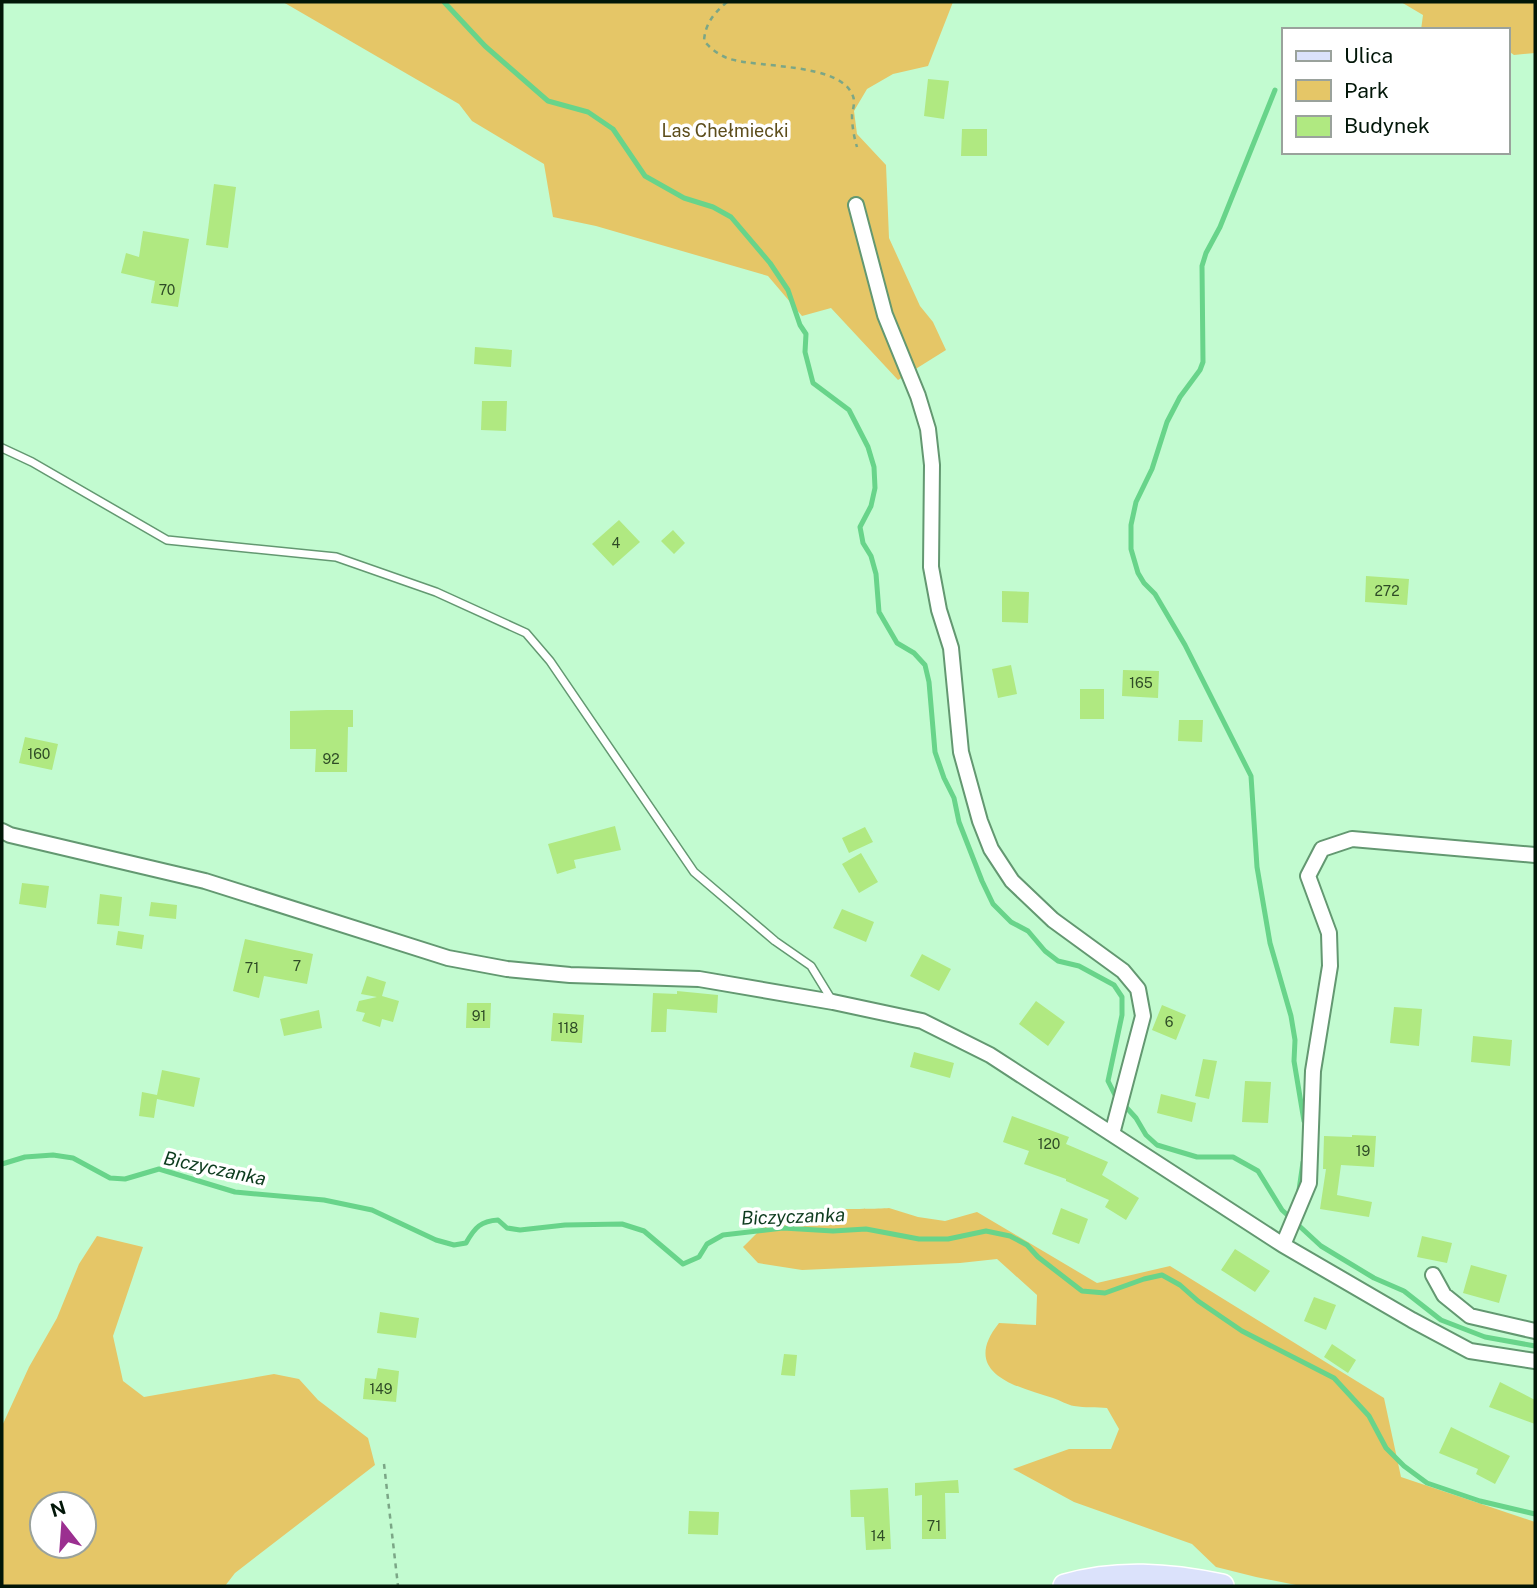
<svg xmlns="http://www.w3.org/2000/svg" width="1537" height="1588" font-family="'Public Sans',sans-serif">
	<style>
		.green { fill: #e5c667; fill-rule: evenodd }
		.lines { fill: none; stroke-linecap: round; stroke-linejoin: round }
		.stream { stroke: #68d48a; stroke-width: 5 }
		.building { fill: #b0e981 }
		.lane-casing { stroke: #639871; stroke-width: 10 }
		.street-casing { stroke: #639871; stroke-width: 18 }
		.primary-casing { stroke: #fff; stroke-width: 26 }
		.path { stroke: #7ba686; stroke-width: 2.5; stroke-dasharray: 5 5; stroke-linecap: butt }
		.lane { stroke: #fff; stroke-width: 7 }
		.street { stroke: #fff; stroke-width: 14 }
		.primary { stroke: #dbe2fb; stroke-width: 23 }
		.labels { text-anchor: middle; stroke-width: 7; stroke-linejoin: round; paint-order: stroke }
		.number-label { font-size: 14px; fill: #2e4b26 }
		.park-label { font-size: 18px; fill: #5d4e1c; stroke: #fff }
		.water-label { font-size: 19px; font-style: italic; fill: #0d3b1e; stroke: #fff }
	</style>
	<rect width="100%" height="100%" fill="#c2fbd0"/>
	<!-- green -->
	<path class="green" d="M 283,2 L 953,2 L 928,66 L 893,74 L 867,89 L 854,111 L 857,134 L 886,165 L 889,238 L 920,306 L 933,322 L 946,350 L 898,380 L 831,308 L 802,316 L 768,276 L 596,226 L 553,217 L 544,164 L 472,121 L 459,104 Z
		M 1401,2 L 1535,2 L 1535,53 L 1514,55 L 1507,50 L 1507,30 L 1421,30 L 1423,15 Z
		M 889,1208 L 918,1217 L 945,1221 L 977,1212 L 1097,1283 L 1170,1266 L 1384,1398 L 1401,1477 L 1535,1522 L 1535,1586 L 1301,1586 L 1256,1577 L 1216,1567 L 1192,1544 L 1074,1502 L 1013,1469 L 1069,1449 L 1111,1449 L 1119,1429 L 1107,1408 C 1097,1407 1085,1408 1074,1406 C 1067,1405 1060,1400 1053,1398 C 1017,1387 959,1373 999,1323 L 1036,1325 L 1037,1295 L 997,1259 L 960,1263 L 802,1270 L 758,1263 L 743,1247 C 753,1237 764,1225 775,1217 C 790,1207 866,1210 889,1208 Z
		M 97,1236 L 143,1247 L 113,1336 L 123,1381 L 144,1397 L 274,1374 L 299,1379 L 318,1400 L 368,1438 L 375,1465 L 235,1573 L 225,1586 L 2,1586 L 2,1426 L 29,1367 L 57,1318 L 79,1264 ZM 42,1504 L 84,1504 L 84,1546 L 42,1546 Z"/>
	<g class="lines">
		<!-- stream -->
		<path class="stream" d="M 444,2 L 485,46 L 548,101 L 588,112 L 613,129 L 645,176 L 684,198 L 713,207 L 731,217 L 770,263 L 788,290 L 800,325 L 806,334 L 805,352 L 813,383 L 849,410 L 868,447 L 874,467 L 875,488 L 871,506 L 860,527 L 863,543 L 871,556 L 876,574 L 879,612 L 897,643 L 914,653 L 925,665 L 929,682 L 935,752 L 944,778 L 954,798 L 959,822 L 982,881 L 993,904 L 1011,922 L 1028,931 L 1045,951 L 1058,961 L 1079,966 L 1114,985 L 1122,997 L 1122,1015 L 1108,1081 L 1115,1095 L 1136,1118 L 1146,1135 L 1157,1145 L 1197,1157 L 1233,1157 L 1258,1171 L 1282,1210 L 1321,1246 L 1374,1278 L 1404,1291 L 1441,1320 L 1485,1337 L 1535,1346
			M 1275,90 L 1220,227 L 1206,253 L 1202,266 L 1203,362 L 1200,370 L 1180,397 L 1167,422 L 1152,469 L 1136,502 L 1131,525 L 1131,549 L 1138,573 L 1144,583 L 1155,594 L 1185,645 L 1251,776 L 1257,867 L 1270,943 L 1291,1016 L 1295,1040 L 1294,1061 L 1304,1121
			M 2,1164 L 25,1157 L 53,1155 L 73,1158 L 110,1178 L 125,1179 L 159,1169 L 235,1192 L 324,1200 L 372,1210 L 436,1240 L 454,1245 L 466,1243 C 475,1227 481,1221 498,1220 L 507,1228 L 520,1230 L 565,1225 L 622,1224 L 644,1231 L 683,1264 L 699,1257 L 707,1244 L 723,1235 L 783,1228 L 833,1231 L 866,1229 L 919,1239 L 948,1239 L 986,1231 L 1010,1236 L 1027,1245 L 1038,1257 L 1082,1291 L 1105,1293 L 1144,1279 L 1162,1275 L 1180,1285 L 1198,1301 L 1242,1331 L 1334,1378 L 1369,1416 L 1386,1448 L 1404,1466 L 1427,1483 L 1480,1501 L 1535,1514
			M 1299,1190 L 1303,1162"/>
	</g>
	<!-- building -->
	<path class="building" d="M 928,79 L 949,81 L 944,119 L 924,116 Z
		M 962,129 L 987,129 L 987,156 L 961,156 Z
		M 214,184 L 236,187 L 228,248 L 206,245 Z
		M 143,231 L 189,239 L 178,307 L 151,303 L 155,281 L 121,273 L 126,253 L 139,257 Z
		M 475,347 L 512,350 L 511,367 L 474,364 Z
		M 482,401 L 507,401 L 506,431 L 481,430 Z
		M 619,520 L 640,542 L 613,566 L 592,544 Z
		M 673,530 L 685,543 L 674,554 L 661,541 Z
		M 1366,576 L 1409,579 L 1407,605 L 1365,602 Z
		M 1002,591 L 1029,592 L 1028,623 L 1002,622 Z
		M 1011,665 L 1017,694 L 998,698 L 992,669 Z
		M 1123,670 L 1159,671 L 1158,698 L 1122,696 Z
		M 1080,689 L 1104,689 L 1104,719 L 1080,719 Z
		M 327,710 L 353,710 L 353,727 L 348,727 L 347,772 L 315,772 L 316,749 L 290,749 L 290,711 Z
		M 1179,720 L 1203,720 L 1202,742 L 1178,741 Z
		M 25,737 L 58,744 L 52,770 L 19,763 Z
		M 615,826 L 621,850 L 574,860 L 576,868 L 557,874 L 548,844 Z
		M 865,827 L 873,842 L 849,853 L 842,838 Z
		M 861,853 L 878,882 L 859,893 L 842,864 Z
		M 22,883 L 49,886 L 46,908 L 19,904 Z
		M 100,894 L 122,897 L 119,926 L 97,924 Z
		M 151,902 L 177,905 L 176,919 L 149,916 Z
		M 842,909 L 874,922 L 866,942 L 833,928 Z
		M 118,931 L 144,935 L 142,949 L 116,945 Z
		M 245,939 L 313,954 L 307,984 L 264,976 L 259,998 L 233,991 Z
		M 922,954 L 951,969 L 939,991 L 910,976 Z
		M 367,976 L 386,982 L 382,996 L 399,1001 L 393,1022 L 382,1019 L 380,1027 L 362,1021 L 365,1013 L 356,1011 L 359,1001 L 377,997 L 361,994 Z
		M 677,991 L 718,995 L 717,1013 L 667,1009 L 666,1032 L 651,1032 L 653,993 L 677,994 Z
		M 1036,1001 L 1065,1022 L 1048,1046 L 1019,1024 Z
		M 467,1003 L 491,1003 L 490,1028 L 466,1028 Z
		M 1162,1005 L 1186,1015 L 1176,1040 L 1152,1030 Z
		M 1394,1007 L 1422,1009 L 1419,1046 L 1390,1043 Z
		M 319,1010 L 322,1028 L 284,1036 L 280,1019 Z
		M 553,1013 L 584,1015 L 582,1043 L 551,1041 Z
		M 1473,1036 L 1512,1040 L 1510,1066 L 1471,1062 Z
		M 914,1052 L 954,1063 L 950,1078 L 910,1067 Z
		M 1203,1059 L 1217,1061 L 1209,1099 L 1195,1096 Z
		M 162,1070 L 200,1078 L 194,1107 L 157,1099 L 154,1118 L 139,1116 L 142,1092 L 157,1095 Z
		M 1245,1081 L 1271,1082 L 1268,1123 L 1242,1122 Z
		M 1161,1094 L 1196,1103 L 1192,1122 L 1157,1113 Z
		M 1012,1116 L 1069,1137 L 1066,1144 L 1108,1162 L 1102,1175 L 1139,1198 L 1126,1220 L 1105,1207 L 1109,1200 L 1066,1181 L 1066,1179 L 1024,1164 L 1029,1151 L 1003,1142 Z
		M 1352,1135 L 1376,1136 L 1374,1167 L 1341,1165 L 1337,1195 L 1372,1202 L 1369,1217 L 1320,1209 L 1326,1169 L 1323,1169 L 1324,1136 L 1352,1137 Z
		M 1061,1208 L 1088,1219 L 1079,1244 L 1052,1234 Z
		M 1422,1236 L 1452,1243 L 1447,1263 L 1417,1257 Z
		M 1235,1249 L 1270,1271 L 1255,1292 L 1221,1270 Z
		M 1471,1265 L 1507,1275 L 1499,1303 L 1463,1293 Z
		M 1314,1297 L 1336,1305 L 1326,1330 L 1304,1321 Z
		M 380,1312 L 419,1318 L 416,1338 L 377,1333 Z
		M 1332,1344 L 1356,1360 L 1348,1373 L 1324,1357 Z
		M 784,1354 L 797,1355 L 795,1376 L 781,1375 Z
		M 378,1368 L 399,1371 L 396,1402 L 363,1399 L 365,1378 L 376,1379 Z
		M 1500,1382 L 1535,1400 L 1535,1424 L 1489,1407 Z
		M 1451,1427 L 1510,1456 L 1495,1484 L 1476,1474 L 1478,1469 L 1439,1453 Z
		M 958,1480 L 959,1493 L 945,1493 L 946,1539 L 922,1539 L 922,1495 L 915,1496 L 915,1483 Z
		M 888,1488 L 891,1549 L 866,1550 L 864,1517 L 851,1517 L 850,1490 Z
		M 689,1511 L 719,1512 L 718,1535 L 688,1534 Z"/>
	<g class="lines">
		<!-- lane casing -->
		<g class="lane-casing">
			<path id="lane" d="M 2,448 L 32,462 L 167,540 L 336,557 L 436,592 L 526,633 L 550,661 L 694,872 L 775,941 L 811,966 L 833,1002"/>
		</g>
		<!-- street casing -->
		<g class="street-casing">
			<path id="street" d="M 856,205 L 885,315 L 918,396 L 928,429 L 932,465 L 931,567 L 939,610 L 951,648 L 961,752 L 980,821 L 991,849 L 1012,881 L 1053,920 L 1123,971 L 1138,989 L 1143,1016 L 1112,1134
				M 2,831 L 10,835 L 205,881 L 448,958 L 507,969 L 570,975 L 699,979 L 833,1002 L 922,1021 L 990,1055 L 1283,1245 L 1412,1320 L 1470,1351 L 1535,1361
				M 1283,1245 L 1309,1183 L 1313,1071 L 1330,966 L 1329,933 L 1308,876 L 1322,849 L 1352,839 L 1535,855
				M 1433,1275 L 1444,1295 L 1470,1316 L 1535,1331"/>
		</g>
		<!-- primary casing -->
		<g class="primary-casing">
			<path id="primary" d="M 1065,1586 C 1117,1571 1169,1575 1222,1586"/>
		</g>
		<!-- path -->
		<path class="path" d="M 727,2 C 714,13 705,24 704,41 C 711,49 720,56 730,59 C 760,68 838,63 852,94 C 856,101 853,108 852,115 C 852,126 854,137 857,147
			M 384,1464 L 398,1586"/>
		<!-- lane -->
		<use href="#lane" class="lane"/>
		<!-- street -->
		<use href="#street" class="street"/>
		<!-- primary -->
		<use href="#primary" class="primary"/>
	</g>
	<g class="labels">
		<!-- number labels -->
		<g class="number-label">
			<text x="167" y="295">70</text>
			<text x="616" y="548">4</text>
			<text x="1387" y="596">272</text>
			<text x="1141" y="688">165</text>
			<text x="39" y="759">160</text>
			<text x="331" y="764">92</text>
			<text x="297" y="971">7</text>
			<text x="252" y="973">71</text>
			<text x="479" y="1021">91</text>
			<text x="1169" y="1027">6</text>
			<text x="568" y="1033">118</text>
			<text x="1049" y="1149">120</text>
			<text x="1363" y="1156">19</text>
			<text x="381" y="1394">149</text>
			<text x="934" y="1531">71</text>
			<text x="878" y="1541">14</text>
		</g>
		<!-- park labels -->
		<g class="park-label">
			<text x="725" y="137">Las Chełmiecki</text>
		</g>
		<!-- water labels -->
		<g class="water-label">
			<text transform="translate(215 1168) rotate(12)" y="7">Biczyczanka</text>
			<text transform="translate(793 1216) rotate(-2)" y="7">Biczyczanka</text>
		</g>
	</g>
	<!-- border -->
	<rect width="1537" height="1588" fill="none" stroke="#021608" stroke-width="7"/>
	<!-- legend -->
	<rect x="1282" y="28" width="228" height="126" fill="#ffffff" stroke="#9aa29c" stroke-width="2"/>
	<rect x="1296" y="51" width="35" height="10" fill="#dbe2fb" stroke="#9aa29c" stroke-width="2"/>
	<text x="1344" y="63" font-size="21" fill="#021608">Ulica</text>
	<rect x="1296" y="80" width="35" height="21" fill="#e5c667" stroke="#9aa29c" stroke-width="2"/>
	<text x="1344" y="98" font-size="21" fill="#021608">Park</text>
	<rect x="1296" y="116" width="35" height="21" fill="#b0e981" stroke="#9aa29c" stroke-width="2"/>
	<text x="1344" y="133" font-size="21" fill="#021608">Budynek</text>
	<!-- north arrow -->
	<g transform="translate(63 1525) rotate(343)"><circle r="33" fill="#ffffff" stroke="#9aa29c" stroke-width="2"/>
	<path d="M0-5L12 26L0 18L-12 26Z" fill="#9b2f90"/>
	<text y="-10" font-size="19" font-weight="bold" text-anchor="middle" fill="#021608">N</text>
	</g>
</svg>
